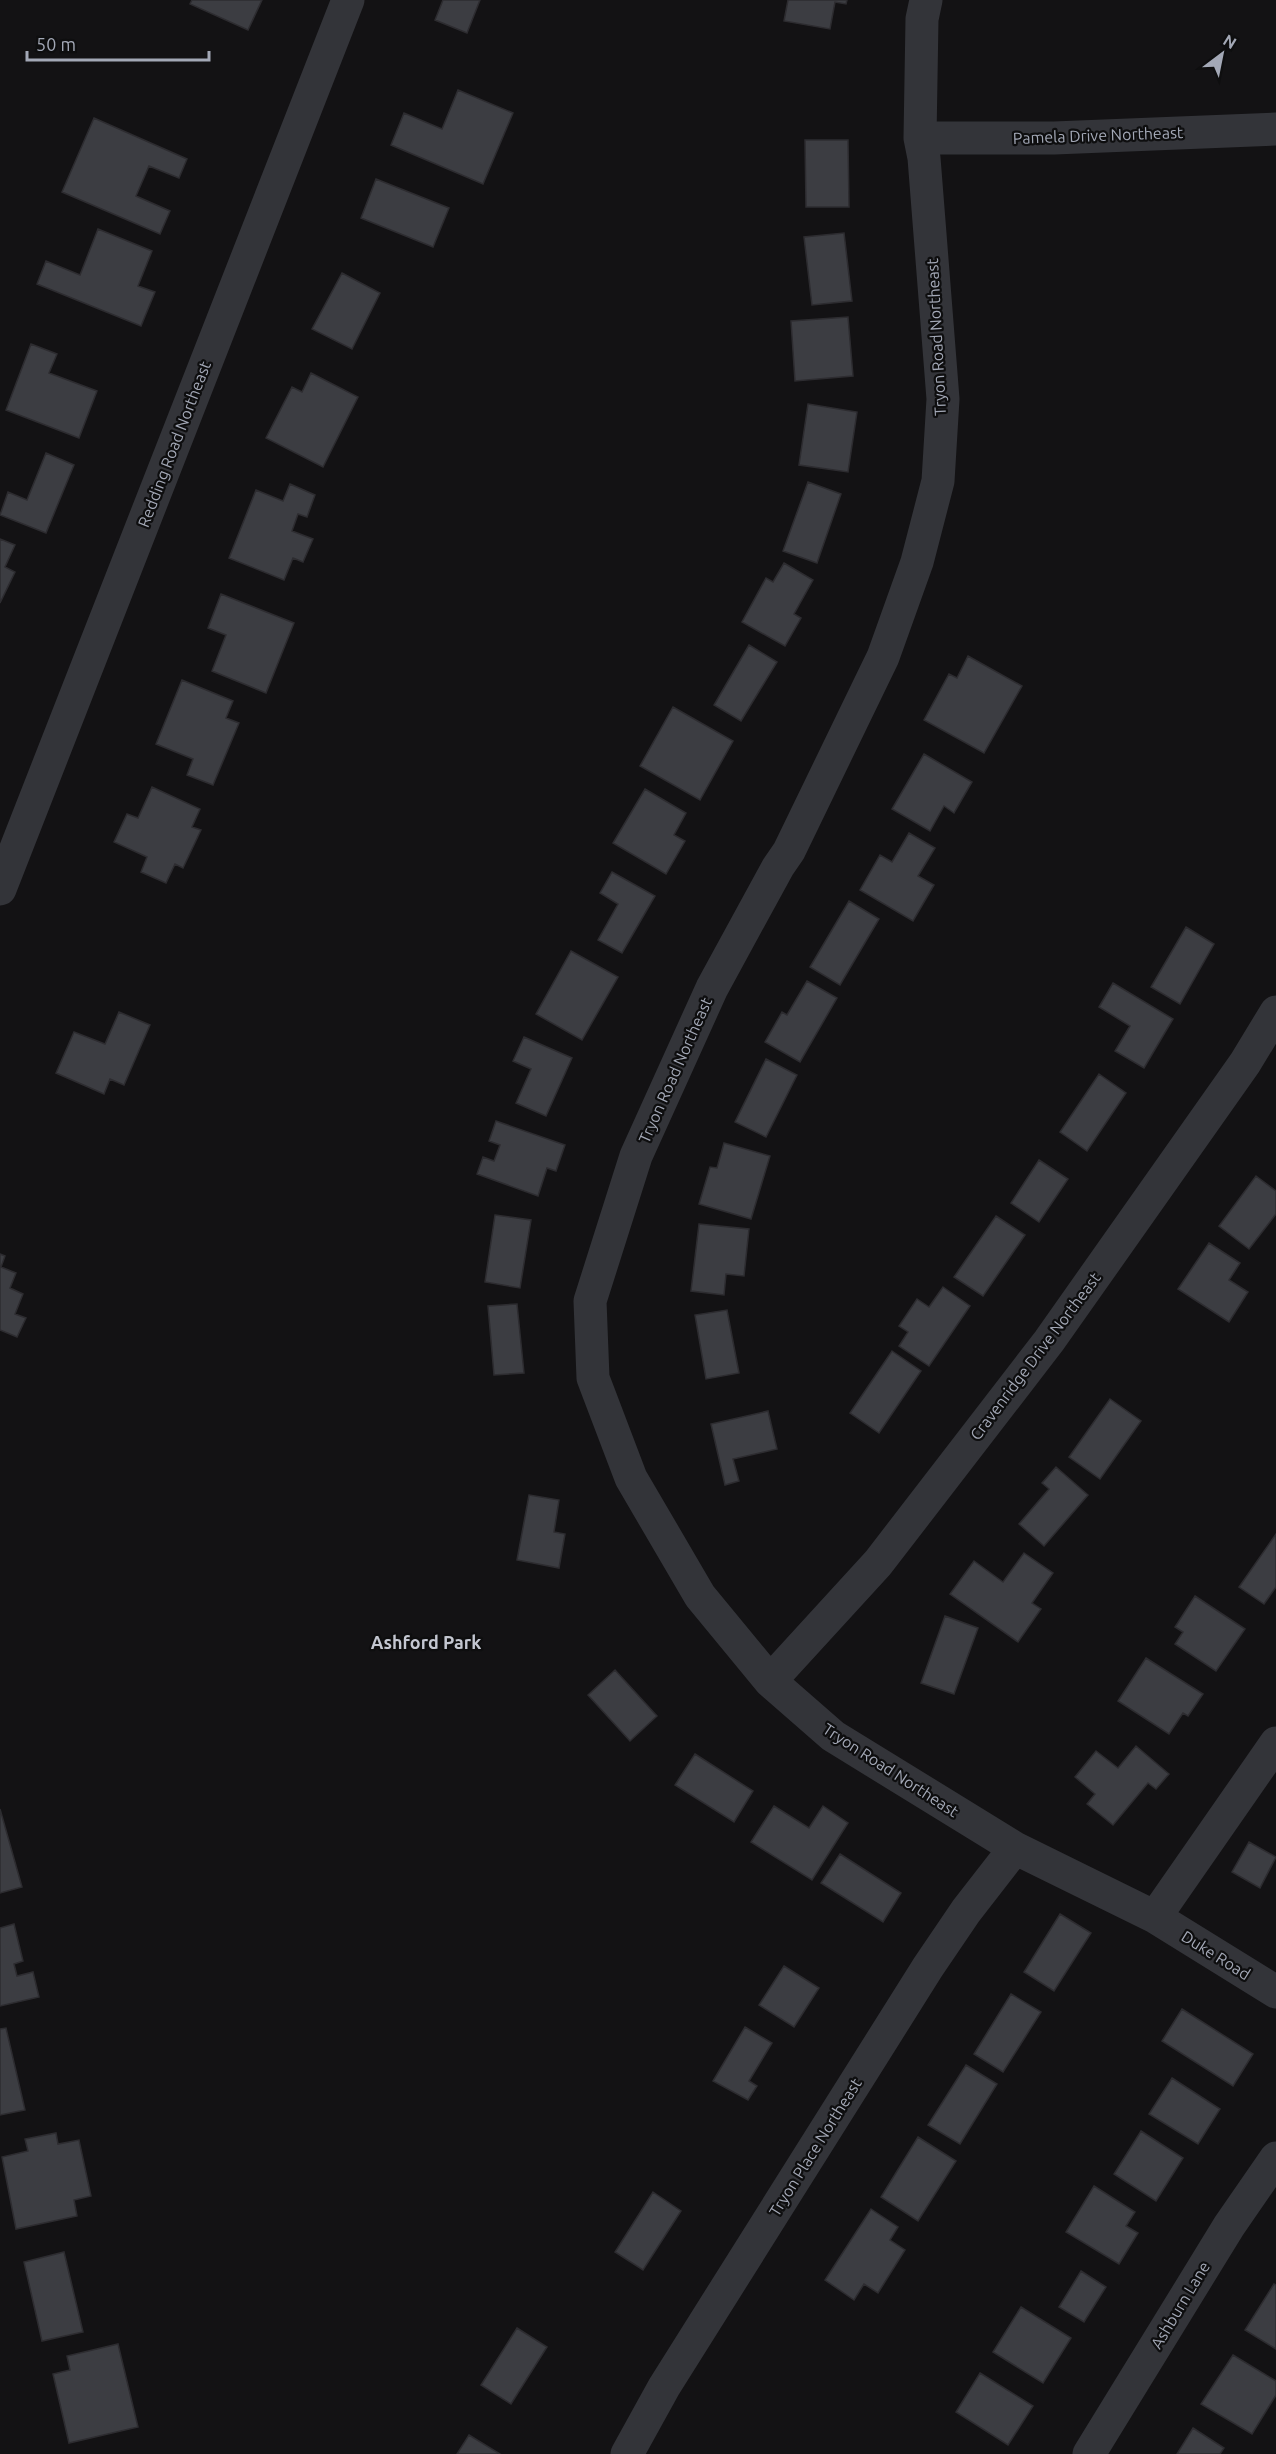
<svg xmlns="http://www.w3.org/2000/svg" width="1276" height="2454" font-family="Ubuntu,sans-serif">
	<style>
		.building { fill: #3c3d42; stroke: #2d2c30; stroke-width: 1.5 }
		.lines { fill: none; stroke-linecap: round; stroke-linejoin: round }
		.minor { stroke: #333439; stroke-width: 33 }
		.labels { text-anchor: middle; stroke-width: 4.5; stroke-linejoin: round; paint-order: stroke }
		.street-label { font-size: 16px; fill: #a3a8b6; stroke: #0e0e0f }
		.neighbourhood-label { font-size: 18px; font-weight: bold; fill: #c4c7d1; stroke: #0e0e0f }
	</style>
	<rect width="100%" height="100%" fill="#131214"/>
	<!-- building -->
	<path class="building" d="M 192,0 L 262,0 L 248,30 L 190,4 Z
		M 443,0 L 480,0 L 467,33 L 435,20 Z
		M 788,0 L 847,0 L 846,4 L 835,2 L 830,29 L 784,21 Z
		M 458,90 L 513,113 L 483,184 L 391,145 L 404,113 L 442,129 Z
		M 94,118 L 187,159 L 179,178 L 149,166 L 136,196 L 170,211 L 160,234 L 62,192 Z
		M 805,140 L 848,140 L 849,207 L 806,207 Z
		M 376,179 L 449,208 L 433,247 L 361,218 Z
		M 98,229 L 152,251 L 138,286 L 155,292 L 141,326 L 37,284 L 46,261 L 80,275 Z
		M 844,233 L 852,301 L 812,305 L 804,237 Z
		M 342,273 L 380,293 L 352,349 L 312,329 Z
		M 848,317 L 853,376 L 795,381 L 791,321 Z
		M 31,344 L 57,354 L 49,373 L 97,391 L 79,438 L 6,410 Z
		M 311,373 L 358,397 L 323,467 L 266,438 L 292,387 L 302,392 Z
		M 808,404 L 857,412 L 848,472 L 799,465 Z
		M 46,453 L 74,465 L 46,533 L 0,515 L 8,492 L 27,500 Z
		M 808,482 L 841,494 L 817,563 L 783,551 Z
		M 290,484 L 315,495 L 307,517 L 298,514 L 292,531 L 313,539 L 303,562 L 293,558 L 284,580 L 229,558 L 256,490 L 283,501 Z
		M 0,539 L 15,545 L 5,567 L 15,572 L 0,603 Z
		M 784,563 L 813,580 L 794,614 L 801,618 L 785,646 L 742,622 L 766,578 L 773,582 Z
		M 221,594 L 294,623 L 266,693 L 212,671 L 226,635 L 208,628 Z
		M 749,645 L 777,662 L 741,721 L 714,705 Z
		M 968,656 L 1022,686 L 984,753 L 924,720 L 949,674 L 957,678 Z
		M 182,680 L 233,701 L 226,718 L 239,723 L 213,785 L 187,775 L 193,759 L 156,744 Z
		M 673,707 L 733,741 L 700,800 L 640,766 Z
		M 924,754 L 972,782 L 954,813 L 944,806 L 930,831 L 892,809 Z
		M 152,787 L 200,809 L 192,827 L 201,830 L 183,868 L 175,864 L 166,883 L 141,872 L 147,857 L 114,842 L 127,814 L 138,818 Z
		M 645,789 L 686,813 L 674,835 L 685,841 L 666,874 L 613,843 Z
		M 909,833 L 935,848 L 918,876 L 934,885 L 913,921 L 860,890 L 880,855 L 892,862 Z
		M 612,872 L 655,896 L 622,953 L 598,940 L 618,904 L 600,893 Z
		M 849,901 L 879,919 L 840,985 L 810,967 Z
		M 1186,927 L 1214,944 L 1180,1004 L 1151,987 Z
		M 571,951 L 618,977 L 582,1040 L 536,1014 Z
		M 807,981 L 837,998 L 800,1062 L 765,1042 L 782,1012 L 787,1015 Z
		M 1113,983 L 1173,1019 L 1144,1068 L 1115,1051 L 1130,1026 L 1099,1007 Z
		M 119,1012 L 150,1025 L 124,1085 L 110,1079 L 104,1094 L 56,1073 L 74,1032 L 105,1044 Z
		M 524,1037 L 572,1058 L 546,1116 L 516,1103 L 531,1069 L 513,1061 Z
		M 766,1059 L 797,1075 L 766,1137 L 735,1122 Z
		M 1099,1074 L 1126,1093 L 1087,1151 L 1060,1132 Z
		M 496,1121 L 565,1145 L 556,1171 L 547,1168 L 538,1196 L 477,1174 L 483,1157 L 494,1161 L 500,1145 L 489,1141 Z
		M 724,1143 L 770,1156 L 751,1219 L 699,1204 L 710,1167 L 717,1168 Z
		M 1039,1160 L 1068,1179 L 1039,1222 L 1011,1203 Z
		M 1256,1176 L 1276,1191 L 1276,1214 L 1249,1249 L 1219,1226 Z
		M 495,1215 L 531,1220 L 520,1288 L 485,1282 Z
		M 996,1216 L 1025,1235 L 983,1296 L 954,1277 Z
		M 699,1224 L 749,1229 L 744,1276 L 726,1274 L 724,1295 L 691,1291 Z
		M 1209,1243 L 1240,1263 L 1229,1280 L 1248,1292 L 1229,1322 L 1178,1289 Z
		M 0,1254 L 5,1256 L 1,1267 L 16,1273 L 10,1288 L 23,1294 L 15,1314 L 26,1318 L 17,1337 L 0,1330 Z
		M 943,1287 L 970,1306 L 929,1366 L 899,1346 L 908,1332 L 899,1326 L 917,1299 L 929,1307 Z
		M 517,1304 L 524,1373 L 494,1375 L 488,1306 Z
		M 727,1310 L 739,1373 L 706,1379 L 695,1315 Z
		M 892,1351 L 921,1371 L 879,1433 L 850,1413 Z
		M 1110,1399 L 1141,1421 L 1100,1479 L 1069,1457 Z
		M 768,1411 L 777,1449 L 733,1459 L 739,1481 L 725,1485 L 711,1424 Z
		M 1056,1467 L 1088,1495 L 1044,1546 L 1019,1524 L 1049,1489 L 1042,1483 Z
		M 529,1495 L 559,1500 L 554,1532 L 565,1534 L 559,1568 L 517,1560 Z
		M 1276,1534 L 1276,1587 L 1264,1604 L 1239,1587 Z
		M 1024,1553 L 1053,1573 L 1032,1603 L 1041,1609 L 1018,1642 L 950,1594 L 974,1561 L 1003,1582 Z
		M 1195,1596 L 1245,1629 L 1216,1671 L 1175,1644 L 1183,1632 L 1175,1627 Z
		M 945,1616 L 978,1628 L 954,1694 L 921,1683 Z
		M 1146,1658 L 1203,1694 L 1188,1716 L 1183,1713 L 1169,1734 L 1118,1701 Z
		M 615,1670 L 657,1716 L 630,1741 L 588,1695 Z
		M 1136,1746 L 1169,1774 L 1156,1789 L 1148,1783 L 1113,1825 L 1087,1804 L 1095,1794 L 1075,1777 L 1096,1751 L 1118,1768 Z
		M 695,1754 L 753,1791 L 734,1822 L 675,1785 Z
		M 774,1806 L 809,1828 L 823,1806 L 848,1823 L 812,1880 L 751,1842 Z
		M 0,1809 L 22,1887 L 0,1893 Z
		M 1249,1842 L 1276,1857 L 1260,1888 L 1232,1872 Z
		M 840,1854 L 901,1893 L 883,1922 L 821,1883 Z
		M 1060,1914 L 1091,1933 L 1054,1991 L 1024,1972 Z
		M 14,1924 L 23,1961 L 14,1964 L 17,1976 L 33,1972 L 39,1997 L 0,2006 L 0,1928 Z
		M 784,1966 L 819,1988 L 794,2027 L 759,2005 Z
		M 1011,1994 L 1041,2012 L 1003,2072 L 974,2054 Z
		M 1182,2009 L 1253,2054 L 1233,2086 L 1162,2041 Z
		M 745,2027 L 772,2043 L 749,2081 L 757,2086 L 748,2100 L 713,2081 Z
		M 6,2028 L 25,2110 L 0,2115 L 0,2029 Z
		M 966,2065 L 997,2084 L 960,2144 L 928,2125 Z
		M 1172,2078 L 1220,2109 L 1198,2144 L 1149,2114 Z
		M 1141,2131 L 1183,2158 L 1156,2201 L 1114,2174 Z
		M 56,2133 L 58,2144 L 79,2140 L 91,2196 L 74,2200 L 77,2216 L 16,2229 L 2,2157 L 28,2151 L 25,2139 Z
		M 918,2137 L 956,2161 L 918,2221 L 881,2197 Z
		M 1094,2186 L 1135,2212 L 1126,2226 L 1138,2233 L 1119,2264 L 1066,2232 Z
		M 653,2192 L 681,2211 L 643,2270 L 615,2252 Z
		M 871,2209 L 898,2227 L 890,2240 L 905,2250 L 878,2293 L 864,2284 L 854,2300 L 825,2280 Z
		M 64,2252 L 83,2332 L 42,2341 L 24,2262 Z
		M 1081,2271 L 1106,2287 L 1084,2322 L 1059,2307 Z
		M 1274,2284 L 1276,2285 L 1276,2349 L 1245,2330 Z
		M 1021,2307 L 1071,2338 L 1043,2383 L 993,2352 Z
		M 517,2328 L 547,2347 L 511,2404 L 481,2385 Z
		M 118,2344 L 138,2427 L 69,2443 L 53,2374 L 70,2370 L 67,2356 Z
		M 1233,2355 L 1276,2381 L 1276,2395 L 1252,2434 L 1201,2404 Z
		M 980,2373 L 1033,2406 L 1008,2445 L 956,2412 Z
		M 1193,2428 L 1224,2448 L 1220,2454 L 1177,2454 Z
		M 469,2435 L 500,2454 L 457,2454 Z"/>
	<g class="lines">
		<!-- minor -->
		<path class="minor" d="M 926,0 L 922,19 L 920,138 L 924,158 L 943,399 L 938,481 L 917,562 L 883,657 L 789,851 L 778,867 L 712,988 L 636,1156 L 590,1301 L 593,1378 L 631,1478 L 700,1596 L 770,1681 L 833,1736 L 1015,1848 L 1155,1917 L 1276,1992
			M 920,138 L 1054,138 L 1276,129
			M 0,889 L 348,0
			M 770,1681 L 878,1563 L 1049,1341 L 1245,1063 L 1276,1012
			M 1155,1917 L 1276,1743
			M 627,2454 L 664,2387 L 928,1967 L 966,1911 L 1015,1848
			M 1089,2454 L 1229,2226 L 1276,2158"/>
	</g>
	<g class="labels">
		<!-- street labels -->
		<g class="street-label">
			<text transform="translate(1098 135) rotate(-2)" y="6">Pamela Drive Northeast</text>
			<text transform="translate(936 337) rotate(-93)" y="6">Tryon Road Northeast</text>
			<text transform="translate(174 444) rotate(-69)" y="6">Redding Road Northeast</text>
			<text transform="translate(675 1070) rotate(-66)" y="6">Tryon Road Northeast</text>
			<text transform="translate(1035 1356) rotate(-53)" y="6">Cravenridge Drive Northeast</text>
			<text transform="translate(891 1770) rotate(33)" y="6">Tryon Road Northeast</text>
			<text transform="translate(1216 1955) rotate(32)" y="6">Duke Road</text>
			<text transform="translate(815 2147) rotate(-58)" y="6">Tryon Place Northeast</text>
			<text transform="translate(1180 2305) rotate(-59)" y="6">Ashburn Lane</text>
		</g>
		<!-- neighbourhood labels -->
		<g class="neighbourhood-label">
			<text x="426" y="1649">Ashford Park</text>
		</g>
	</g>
	<!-- north arrow -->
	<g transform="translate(1222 54) rotate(32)" stroke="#0e0e0f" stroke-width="4.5" paint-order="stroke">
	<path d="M0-4.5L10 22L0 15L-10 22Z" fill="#a3a8b6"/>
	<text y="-9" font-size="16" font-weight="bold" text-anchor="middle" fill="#a3a8b6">N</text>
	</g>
	<!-- scale -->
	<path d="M27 51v9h182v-9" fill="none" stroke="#a3a8b6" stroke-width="3"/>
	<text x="36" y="51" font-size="18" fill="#a3a8b6" stroke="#0e0e0f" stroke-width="4.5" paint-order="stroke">50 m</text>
</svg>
